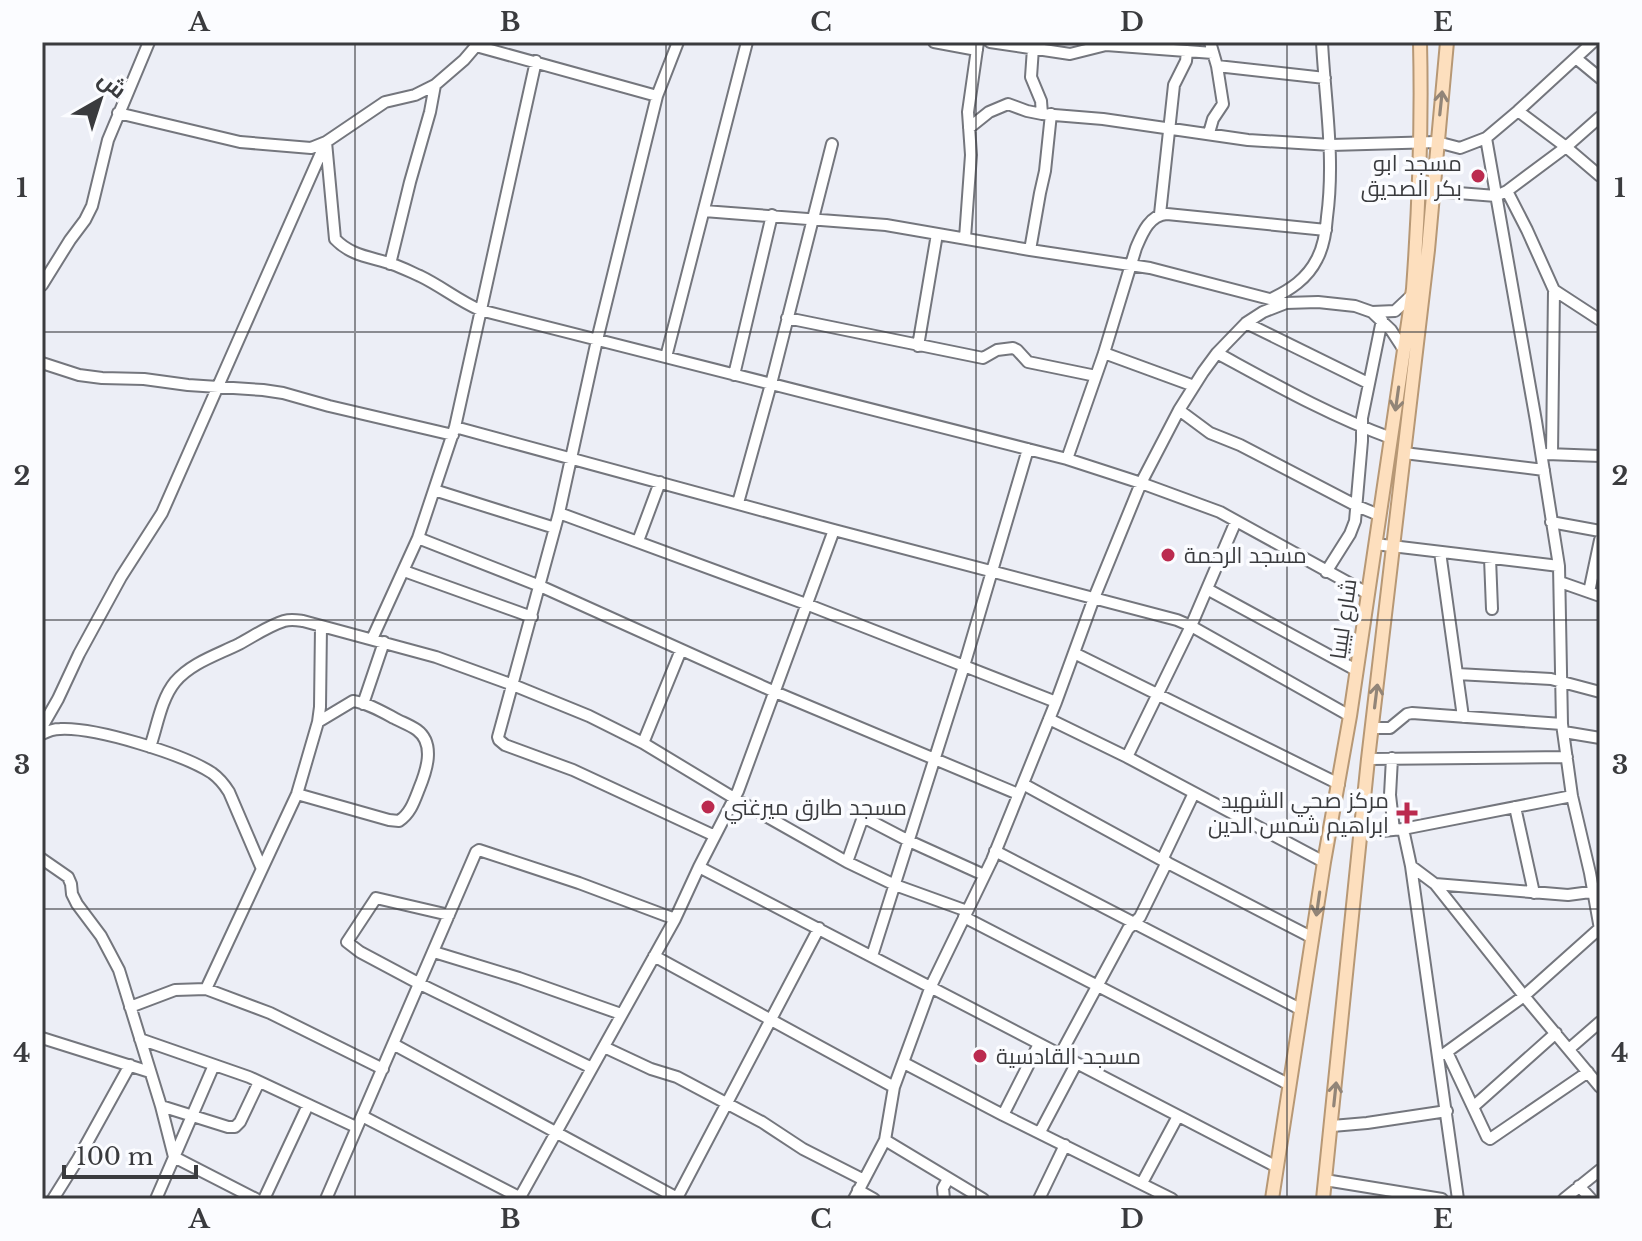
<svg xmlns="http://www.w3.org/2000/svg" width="1642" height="1241" font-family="'Libre Baskerville',Cairo,serif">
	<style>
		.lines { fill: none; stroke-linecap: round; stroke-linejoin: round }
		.minor-casing { stroke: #74767d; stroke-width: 14 }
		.major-casing { stroke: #b79875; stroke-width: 16 }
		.minor { stroke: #fff; stroke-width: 10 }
		.major { stroke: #fddfbe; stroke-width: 12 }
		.oneway { stroke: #928578 }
		.grid { fill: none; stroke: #3a3b3e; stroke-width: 2; stroke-opacity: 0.55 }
		.poi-dot { fill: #bb2b4f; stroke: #fbfcff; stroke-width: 3 }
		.labels { text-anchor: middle; stroke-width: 7; stroke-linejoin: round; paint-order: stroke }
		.poi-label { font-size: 22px; fill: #3a3b3e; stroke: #fbfcff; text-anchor: start }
		.street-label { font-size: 22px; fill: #3a3b3e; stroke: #fbfcff }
		.neatline { fill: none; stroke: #3a3b3e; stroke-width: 3 }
		.grid-label { font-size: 26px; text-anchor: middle; font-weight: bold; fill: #3a3b3e }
	</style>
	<rect width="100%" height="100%" fill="#eceef6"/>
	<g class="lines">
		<!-- minor casing -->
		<g class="minor-casing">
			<path id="minor" d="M 678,42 L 657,96 L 597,340 L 559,513 L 498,737 L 499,740 L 505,745 L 573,770 L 715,836
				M 934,42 L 977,50
				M 990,42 L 1070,54 L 1106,45 L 1213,53
				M 1033,48 L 1031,77 L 1041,101 L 1042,114
				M 1577,59 L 1600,78
				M 1217,66 L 1325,78
				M 1518,111 L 1566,147 L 1600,176
				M 118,113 L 240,142 L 311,148 L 326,142 L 385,102 L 415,95 L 435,85 L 464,60 L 476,46 L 657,96
				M 969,128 L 989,112 L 1008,104 L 1027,111 L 1042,114 L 1103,119 L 1248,140 L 1331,145 L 1437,142 L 1460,148 L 1486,138 L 1518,111 L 1593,42
				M 1209,133 L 1213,119 L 1223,104 L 1217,66 L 1210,42
				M 1486,138 L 1536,421 L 1559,566 L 1562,724 L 1572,796 L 1590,873 L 1600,929
				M 326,142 L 335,239 C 351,256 371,257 392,264 C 401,267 411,272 420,276 C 441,286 459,301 480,310 L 1067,459 L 1141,483 L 1220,512 L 1367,593
				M 1433,191 L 1496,196 L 1507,191 L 1566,147 L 1600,117
				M 1507,191 L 1527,230 L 1554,290 L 1600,320
				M 704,211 L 886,225 L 1030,250 L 1150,268 L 1285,303
				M 1160,214 L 1174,85 L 1186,61 L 1187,51
				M 965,238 L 971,155 L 968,112 L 978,42
				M 1030,250 L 1040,193 L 1045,171 L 1051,114
				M 390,264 L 410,182 L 430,112 L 435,85
				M 42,285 L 70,240 L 85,220 L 92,206 L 108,140 L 149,42
				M 1271,299 C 1290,290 1307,279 1317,259 C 1324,246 1326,231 1327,217 C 1335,157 1325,101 1322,42
				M 787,318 L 983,358 L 997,350 L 1013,348 L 1017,350 L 1028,362 L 1096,376
				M 1246,323 L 1368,383
				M 918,346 L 937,234
				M 1404,350 L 1391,330 L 1372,312 L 1395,311 L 1412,295
				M 1104,353 L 1194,386
				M 1217,353 C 1274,384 1330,416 1391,438
				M 666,357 L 747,42
				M 42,363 L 79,375 L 102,378 L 144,379 L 188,385 L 263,390 L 283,393 L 329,406 L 453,435
				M 734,375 L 772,215
				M 1179,410 L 1210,433 L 1240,445 L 1357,506 L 1379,515
				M 455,427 L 834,530 L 1177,620 L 1191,626 L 1350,716
				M 1404,453 L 1544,470
				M 1547,454 L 1600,456
				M 1552,454 L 1554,290
				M 1067,459 L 1104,353 L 1136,248 C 1142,234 1149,215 1167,214 L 1326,230
				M 434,490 L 555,528
				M 738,503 L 771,384 L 832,144
				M 559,513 L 806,604 L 1056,702
				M 1551,522 L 1600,531
				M 418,538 L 540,586 L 775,692 L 1018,794
				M 638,541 L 660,482
				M 1375,544 L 1559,566
				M 1440,552 L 1463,717
				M 1490,558 L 1492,609
				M 404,571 L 532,617
				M 1326,572 L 1350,534 L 1355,521 L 1362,441 L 1362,418 L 1382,320
				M 1560,582 L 1600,596
				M 1207,589 L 1356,670
				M 1589,592 L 1600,540
				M 372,639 L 418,538 L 455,427 L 536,61
				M 1074,653 L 1339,784
				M 1457,674 L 1551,679 L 1600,692
				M 363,704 L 384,642
				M 1049,719 L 1127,757 L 1324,862
				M 42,727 L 58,699 L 79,654 L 121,577 L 162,513 L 325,144
				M 1372,728 L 1390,728 L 1407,714 L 1412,713 L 1562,724
				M 1564,732 L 1600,738
				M 42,734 C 48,731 54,729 60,729 C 95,727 183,754 212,773 C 219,778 224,784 229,792 L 262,869
				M 643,743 L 681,650
				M 150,747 C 157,727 161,699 175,682 C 191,663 217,655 239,644 C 254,636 268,626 284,621 C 291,619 296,620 303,621 L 436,657 L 513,685 L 589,716 L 643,743 L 734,798 L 847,862 L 895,885 L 967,911
				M 1127,757 L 1191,626 L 1236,521
				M 1392,758 L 1390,795 L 1394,830
				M 1368,759 L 1567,757
				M 1023,784 L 1162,860 L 1313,938
				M 297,794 L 389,820 L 399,821 C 410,814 414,802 419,789 C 426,772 436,744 417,730 C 410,725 401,722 394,718 C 381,711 367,703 353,701 L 318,722
				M 1515,807 L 1534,893
				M 1403,829 L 1411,866 L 1458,1199
				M 1362,833 L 1403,829 L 1572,796
				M 995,851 L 1302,1010
				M 42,859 L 68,877 L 71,884 L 72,894 L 77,904 L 101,936 L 119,970 L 161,1106 L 174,1157 L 256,1199
				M 1162,860 L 1194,793
				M 847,862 L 863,817 L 909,841 L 984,875
				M 1411,866 L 1435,884 L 1524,996 L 1600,1087
				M 699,867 L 738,791 L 834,530
				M 1435,884 L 1568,895 L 1598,891
				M 449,915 L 376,898 L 347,942 L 360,952 L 420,984 L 592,1068
				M 964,917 L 1290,1085
				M 434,952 L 519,978 L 621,1014
				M 654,956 L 894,1087
				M 872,956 L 964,666 L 1028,449
				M 206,989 L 297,794 L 318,722 L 320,707 L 321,626
				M 130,1007 L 175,990 L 206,989 L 270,1013 L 383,1069
				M 42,1038 L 150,1072
				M 140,1039 L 249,1077 L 356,1127
				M 393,1044 L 679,1199
				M 604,1047 L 651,1069 L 677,1077 L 762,1122 L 803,1149 L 864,1180
				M 1569,1049 L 1600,1022
				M 1447,1052 L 1487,1137 L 1490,1139 L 1588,1072
				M 1444,1054 L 1524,996 L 1600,928
				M 1060,1055 L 1128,929 L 1140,917 L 1167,862
				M 904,1063 L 1003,1115 L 1172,1199
				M 161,1106 L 228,1127 L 235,1127 L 240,1122 L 259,1082
				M 1473,1107 L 1556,1033
				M 1003,1115 L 1039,1044
				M 362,1116 L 523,1199
				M 1332,1126 L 1367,1123 L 1447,1111
				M 1040,1132 L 1076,1064
				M 885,1140 L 983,1199
				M 1325,1180 L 1442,1199
				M 1142,1183 L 1178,1116
				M 1579,1186 L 1591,1199
				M 858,1190 L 874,1199
				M 677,1198 L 819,928
				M 53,1199 L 78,1159 L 130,1065
				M 156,1199 L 214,1065
				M 264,1199 L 308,1105
				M 326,1199 L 476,852 L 479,850 L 579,883 L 675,919
				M 519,1199 L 675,919 L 699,867 L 1277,1167
				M 854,1199 L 885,1140 L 894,1087 L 931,986 L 992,860 L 1056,702 L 1094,598 L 1141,483 L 1179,410 L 1203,372 L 1217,353 L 1246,323 L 1263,312 L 1286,303 L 1318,302 L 1355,306 L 1372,312
				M 944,1199 L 943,1188 L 948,1179
				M 1039,1199 L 1065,1145
				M 1564,1199 L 1600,1170"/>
		</g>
		<!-- major casing -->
		<g class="major-casing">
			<path id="major" d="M 1272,1199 L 1324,862 L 1350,716 L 1413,289 C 1419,207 1422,125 1420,42
				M 1323,1199 L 1368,759 L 1428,250 L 1447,42"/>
		</g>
		<!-- minor -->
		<use href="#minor" class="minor"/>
		<!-- major -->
		<use href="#major" class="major"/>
	</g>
	<!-- one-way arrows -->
	<defs><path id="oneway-shaft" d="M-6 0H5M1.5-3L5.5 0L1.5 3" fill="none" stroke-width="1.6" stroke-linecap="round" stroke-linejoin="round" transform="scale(2)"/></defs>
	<g class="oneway">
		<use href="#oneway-shaft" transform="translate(1441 103) rotate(-84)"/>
		<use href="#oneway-shaft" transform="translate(1397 399) rotate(98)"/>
		<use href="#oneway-shaft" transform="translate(1376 696) rotate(-83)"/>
		<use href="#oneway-shaft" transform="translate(1318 904) rotate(98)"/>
		<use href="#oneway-shaft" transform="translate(1335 1094) rotate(-84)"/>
	</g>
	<!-- grid -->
	<path class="grid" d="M 355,42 L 355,1199M 666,42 L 666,1199M 976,42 L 976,1199M 1287,42 L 1287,1199M 42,332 L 1600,332M 42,620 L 1600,620M 42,909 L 1600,909"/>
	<!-- markers -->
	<g class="poi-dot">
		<circle cx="1478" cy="176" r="8"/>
		<circle cx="1168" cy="555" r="8"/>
		<circle cx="708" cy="807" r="8"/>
		<path d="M1403 801h8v8h8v8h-8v8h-8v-8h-8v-8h8z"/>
		<circle cx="980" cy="1056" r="8"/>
	</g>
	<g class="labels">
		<!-- poi labels -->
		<g class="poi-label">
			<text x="1462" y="171" text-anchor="end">مسجد ابو<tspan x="1462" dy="25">بكر الصديق</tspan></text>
			<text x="1184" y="563">مسجد الرحمة</text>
			<text x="1389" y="808" text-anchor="end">مركز صحي الشهيد<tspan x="1389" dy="25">ابراهيم شمس الدين</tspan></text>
			<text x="724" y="815">مسجد طارق ميرغني</text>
			<text x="996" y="1064">مسجد القادسية</text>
		</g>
		<!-- street labels -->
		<g class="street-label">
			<text transform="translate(1343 619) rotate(-82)" y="8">شارع ليبيا</text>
		</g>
	</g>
	<!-- border -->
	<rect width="1642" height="1241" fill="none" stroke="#fbfcff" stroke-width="88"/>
	<!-- north arrow -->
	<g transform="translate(100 100) rotate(39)" stroke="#fbfcff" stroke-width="6" paint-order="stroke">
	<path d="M0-6L14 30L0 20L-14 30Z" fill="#3a3b3e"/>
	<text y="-12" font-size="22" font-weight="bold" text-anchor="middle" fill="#3a3b3e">ش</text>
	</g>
	<!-- scale -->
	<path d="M64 1165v12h132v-12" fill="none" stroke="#3a3b3e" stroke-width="4"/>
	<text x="76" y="1165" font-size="24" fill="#3a3b3e" stroke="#fbfcff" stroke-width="6" paint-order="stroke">100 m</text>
	<rect x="44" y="44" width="1554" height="1153" class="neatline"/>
	<g class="grid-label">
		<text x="199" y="31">A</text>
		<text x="510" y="31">B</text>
		<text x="821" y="31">C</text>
		<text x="1132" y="31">D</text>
		<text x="1443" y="31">E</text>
		<text x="22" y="197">1</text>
		<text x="1620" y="197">1</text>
		<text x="22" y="485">2</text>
		<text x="1620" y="485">2</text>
		<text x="22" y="774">3</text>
		<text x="1620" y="774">3</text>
		<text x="22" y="1062">4</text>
		<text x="1620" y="1062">4</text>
		<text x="199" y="1228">A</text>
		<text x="510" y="1228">B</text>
		<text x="821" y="1228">C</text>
		<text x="1132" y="1228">D</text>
		<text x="1443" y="1228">E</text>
	</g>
</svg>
